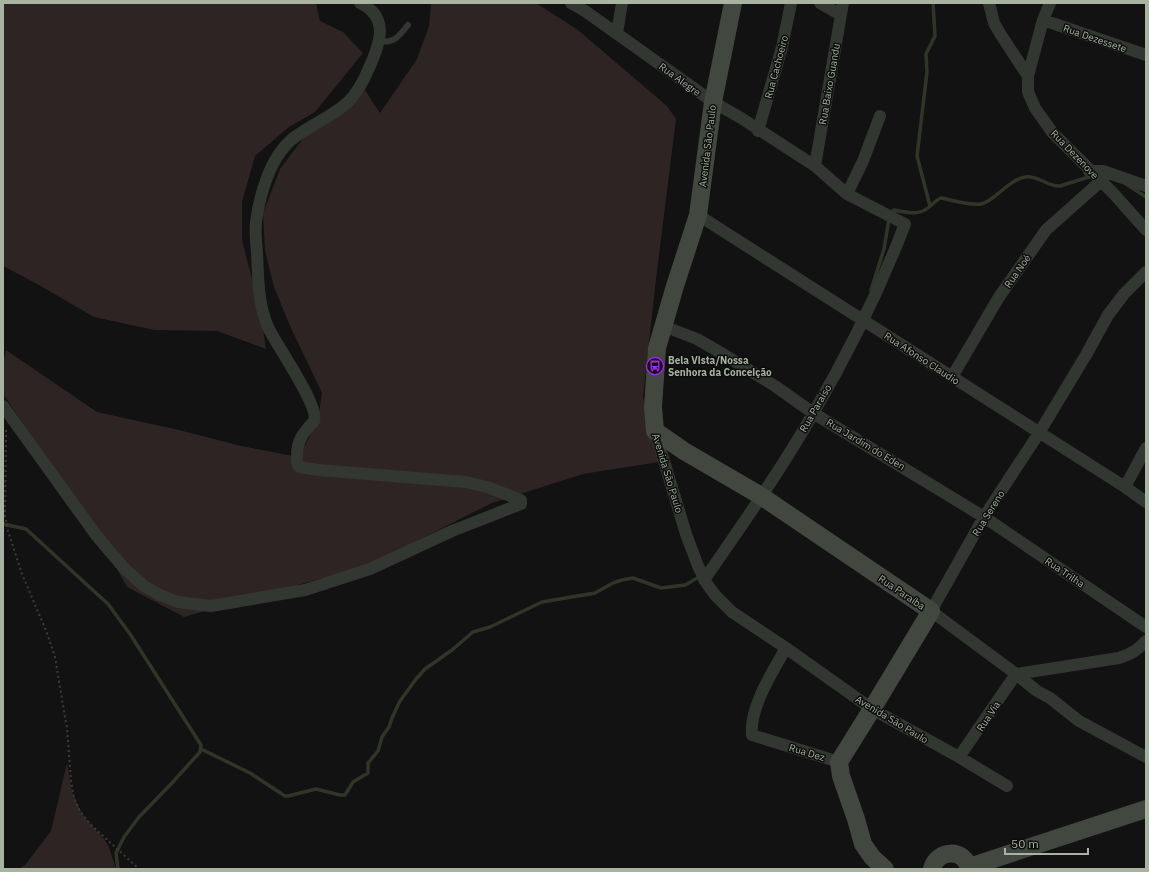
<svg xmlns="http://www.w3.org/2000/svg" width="1149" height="872" font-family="'IBM Plex Sans',sans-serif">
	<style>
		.green { fill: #2d2423 }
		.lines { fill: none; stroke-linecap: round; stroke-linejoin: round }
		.stream { stroke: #303627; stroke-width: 3.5 }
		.path { stroke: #3a3e38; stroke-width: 2; stroke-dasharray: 2 3; stroke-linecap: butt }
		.lane { stroke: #333732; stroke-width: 6 }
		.street { stroke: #333732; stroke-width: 12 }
		.secondary { stroke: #424740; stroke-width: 18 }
		.labels { text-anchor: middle; stroke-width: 3; stroke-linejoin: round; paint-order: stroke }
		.street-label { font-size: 10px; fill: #a8b3a2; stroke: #0c0d0c }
		.poi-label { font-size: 10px; font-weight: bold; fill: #a8b3a2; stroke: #0c0d0c; text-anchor: start }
	</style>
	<rect width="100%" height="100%" fill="#111211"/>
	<!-- green -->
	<path class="green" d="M 3,3 L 316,3 L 320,21 L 343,32 L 363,53 L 315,112 L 289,127 L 255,156 L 242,202 L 242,240 L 260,310 L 266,349 L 217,331 L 154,330 L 94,317 L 39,285 L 3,266 Z
		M 431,3 L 536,3 L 578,30 L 667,106 L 676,119 L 656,279 L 643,397 L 659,462 L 583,474 L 492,503 L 369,565 L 184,617 L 127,587 L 96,531 L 3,394 L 3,363 L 6,350 L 97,412 L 179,430 L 241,446 L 299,457 L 318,420 L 322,393 L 290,326 L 274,287 L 265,251 L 263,213 L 280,169 L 307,133 L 331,110 L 365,90 L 380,113 L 417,59 L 429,26 Z
		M 67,763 L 72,792 L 82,814 L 104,839 L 109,847 L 116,869 L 18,869 L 25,865 L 51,831 Z"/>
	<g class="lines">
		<!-- stream -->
		<path class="stream" d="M 1126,184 L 1146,197
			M 930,206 L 917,156 L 927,72 L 926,54 L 935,36 L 933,3
			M 891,213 L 894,210 C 906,212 918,216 928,208 C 933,204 936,200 941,198 C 952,200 970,206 981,204 C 994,202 1008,180 1025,177 C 1038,175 1048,187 1060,186 L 1092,176
			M 871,290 L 884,249 L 889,219
			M 3,524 L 26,529 L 108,604 L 130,634 L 201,745 L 200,752 L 171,784 L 139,817 L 124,837 L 116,853 L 118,869
			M 201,749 L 250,773 L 285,796 L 288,796 L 316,789 L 340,795 L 345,795 L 353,782 L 368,773 L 368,763 L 378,751 L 382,737 L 389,727 L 392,718 L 400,701 L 416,679 L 425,669 L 452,650 L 473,632 L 490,627 L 542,602 L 595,593 L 613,583 L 622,580 L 633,578 L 661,588 L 685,585 L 701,576"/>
		<!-- path -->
		<path class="path" d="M 6,430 L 5,516 L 8,531 L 22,574 L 47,633 L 55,657 L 67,729 L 71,780 L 74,798 L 80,811 L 90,824 L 139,869"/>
		<!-- lane -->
		<path class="lane" d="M 379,42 C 396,42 398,37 408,25"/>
		<!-- street -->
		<path class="street" d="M 571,3 L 585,11 L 713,102 L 741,118 L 815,166 L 847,194 L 905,224 C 880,289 849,352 814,412 C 781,470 742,525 704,580
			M 820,3 L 841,15
			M 989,3 L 994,23 L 1001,35 L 1028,76
			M 1050,3 L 1043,20 L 1028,76 L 1028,92 L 1035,108 L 1052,132 L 1113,193 L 1146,230
			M 1043,20 L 1146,55
			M 617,33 L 622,3
			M 758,131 L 782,47 L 791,3
			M 815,166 L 843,3
			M 1089,171 L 1103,171 L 1146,186
			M 847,194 L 863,161 L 880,116
			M 698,215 L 1125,487 L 1146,502
			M 1146,272 L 1124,294 L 1108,315 L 1086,355 L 1039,433 L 984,517 L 931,611 L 1016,674 L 1037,691 L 1050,698 L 1079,721 L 1146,757
			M 663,326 L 697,339 L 723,354 L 775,386 L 813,413 L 984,517 L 1146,627
			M 952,377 L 999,297 L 1046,230 L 1101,181
			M 3,406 L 96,535 L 124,568 L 144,586 L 160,595 L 178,602 L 211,606 L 305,590 L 370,569 L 452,531 L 521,504 L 521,500 L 487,487 L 466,482 L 318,470 L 299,467 C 296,463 297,460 297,455 C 297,440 304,432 314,421 C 320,406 276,345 268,327 C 258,304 258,277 257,252 C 256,243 255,232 256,222 C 258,206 262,190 268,175 C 273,162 280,150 291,140 C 308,126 330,118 347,103 C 357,94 364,80 369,68 C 380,44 390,17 360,3
			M 655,431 L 686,534 L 698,566 L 707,584 L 715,595 L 732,612 L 786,648 L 872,709 L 959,757 L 1007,786
			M 1125,487 L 1146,448
			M 786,648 C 773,671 749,708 752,735 L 839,762
			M 959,757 L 1016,674 L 1119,658 C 1131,654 1138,650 1146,641"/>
		<!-- secondary -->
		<path class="secondary" d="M 733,3 L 713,102 L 698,215 L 675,286 L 657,348 L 653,407 L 655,431 L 684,451 L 761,496 L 931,611 L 872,709 L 839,762 L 841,776 L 856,819 L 863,844 L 872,857 L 885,869
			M 969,867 L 1146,809
			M 932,869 C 937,849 965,848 969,869"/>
	</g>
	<!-- icons -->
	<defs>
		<g id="bus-ring" transform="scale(0.9)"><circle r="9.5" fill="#0c0d0c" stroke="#a428f3" stroke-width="1.5"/><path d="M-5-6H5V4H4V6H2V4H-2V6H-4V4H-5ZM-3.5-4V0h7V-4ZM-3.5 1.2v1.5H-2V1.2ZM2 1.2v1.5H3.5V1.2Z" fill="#a428f3"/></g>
	</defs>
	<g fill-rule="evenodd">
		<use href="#bus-ring" x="655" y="366"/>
	</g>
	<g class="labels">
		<!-- street labels -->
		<g class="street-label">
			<text transform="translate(1095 38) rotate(19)" y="4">Rua Dezessete</text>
			<text transform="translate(776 67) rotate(-75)" y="4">Rua Cachoeiro</text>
			<text transform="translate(680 79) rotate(36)" y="4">Rua Alegre</text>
			<text transform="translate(829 84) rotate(-80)" y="4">Rua Baixo Guandu</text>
			<text transform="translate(707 146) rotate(-83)" y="4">Avenida São Paulo</text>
			<text transform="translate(1075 154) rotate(46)" y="4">Rua Dezenove</text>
			<text transform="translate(1017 271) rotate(-55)" y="4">Rua Noé</text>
			<text transform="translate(922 358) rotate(33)" y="4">Rua Afonso Claudio</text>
			<text transform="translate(815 408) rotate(-60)" y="4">Rua Paraíso</text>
			<text transform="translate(866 444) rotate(31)" y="4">Rua Jardim do Eden</text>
			<text transform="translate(668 473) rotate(73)" y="4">Avenida São Paulo</text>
			<text transform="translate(988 513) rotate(-58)" y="4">Rua Sereno</text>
			<text transform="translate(1065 572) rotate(34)" y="4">Rua Trilha</text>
			<text transform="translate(902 592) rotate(34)" y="4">Rua Paraíba</text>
			<text transform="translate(988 716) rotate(-56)" y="4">Rua Via</text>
			<text transform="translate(892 719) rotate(31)" y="4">Avenida São Paulo</text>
			<text transform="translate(807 752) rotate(17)" y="4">Rua Dez</text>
		</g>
		<!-- poi labels -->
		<g class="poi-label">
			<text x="668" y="364">Bela Vista/Nossa<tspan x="668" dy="12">Senhora da Conceição</tspan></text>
		</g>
	</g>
	<!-- border -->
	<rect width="1149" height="872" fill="none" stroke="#a8b3a2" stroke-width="8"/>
	<!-- scale -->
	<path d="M1005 848v6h83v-6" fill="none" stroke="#a8b3a2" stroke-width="2"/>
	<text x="1011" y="848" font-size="12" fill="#a8b3a2" stroke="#0c0d0c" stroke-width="3" paint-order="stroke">50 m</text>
</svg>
